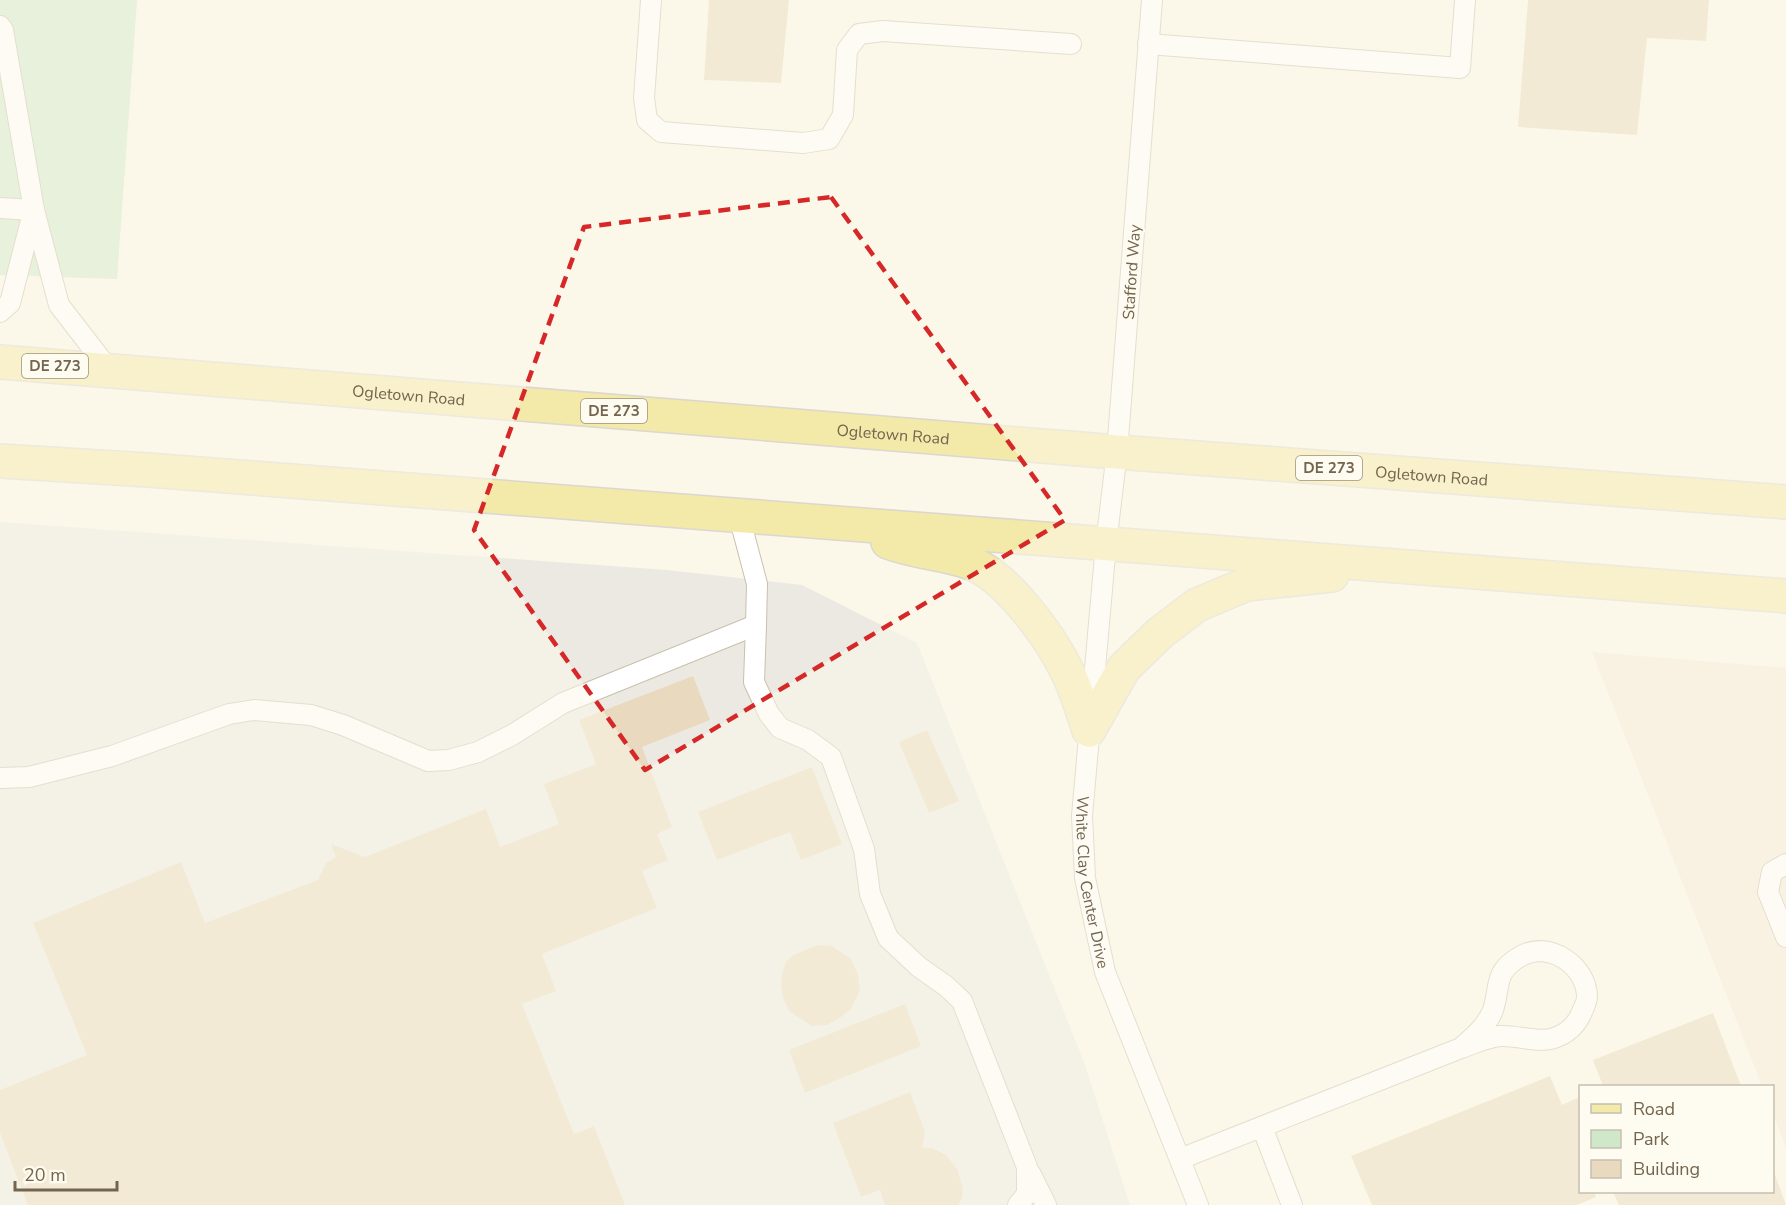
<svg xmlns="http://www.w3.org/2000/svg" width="1786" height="1205" font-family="'Nunito Sans',sans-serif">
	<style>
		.commercial { fill: #f7eadc }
		.industrial { fill: #ece9e2 }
		.green { fill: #cee8c9 }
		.building { fill: #e9dabf }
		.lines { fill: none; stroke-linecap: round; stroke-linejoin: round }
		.lane-casing { stroke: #c9c0ad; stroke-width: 22 }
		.primary-casing { stroke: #dbd7d1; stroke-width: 36 }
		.lane { stroke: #fff; stroke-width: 20 }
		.primary { stroke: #f3e9a9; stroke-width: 33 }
		.marked { fill: none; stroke: #d62828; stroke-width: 4.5; stroke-dasharray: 12 8; stroke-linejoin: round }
		.labels { text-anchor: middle; stroke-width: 4.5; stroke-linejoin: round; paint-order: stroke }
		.shield { fill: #fefbf0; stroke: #9d927f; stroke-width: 1.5 }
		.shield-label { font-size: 15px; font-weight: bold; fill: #73654f }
		.street-label { font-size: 16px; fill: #73654f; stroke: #fefbf0 }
	</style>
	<rect width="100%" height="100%" fill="#fbf8ea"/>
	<!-- commercial -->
	<path class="commercial" d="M 1592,652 L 1786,668 L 1786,1148 L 1773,1113 L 1772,1086 L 1762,1086 Z"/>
	<!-- industrial -->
	<path class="industrial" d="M 0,522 L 667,570 L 802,585 L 917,643 L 1085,1065 L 1130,1205 L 0,1205 Z"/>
	<!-- green -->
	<path class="green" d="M 0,0 L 137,0 L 117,279 L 0,275 Z"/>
	<!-- building -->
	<path class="building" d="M 709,0 L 789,0 L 781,83 L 704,80 Z
		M 1528,0 L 1709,0 L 1706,41 L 1647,38 L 1637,135 L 1518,127 Z
		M 693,676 L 710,720 L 642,747 L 672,827 L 657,834 L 668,860 L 642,871 L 657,908 L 542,954 L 556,991 L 522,1004 L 574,1134 L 594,1126 L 625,1205 L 28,1205 L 0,1133 L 0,1090 L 87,1055 L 33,923 L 181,862 L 205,923 L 318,880 L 326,863 L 336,857 L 331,844 L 365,857 L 486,809 L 500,847 L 559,824 L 544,784 L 596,764 L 579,720 Z
		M 927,730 L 959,801 L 929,813 L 899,742 Z
		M 812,767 L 842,844 L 801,860 L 790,832 L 717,860 L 698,812 Z
		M 818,945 L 832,946 L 851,959 L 858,974 L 860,990 L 851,1009 L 841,1017 L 827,1025 L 812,1026 L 789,1011 L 783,998 L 781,985 L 782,973 L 786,962 L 793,955 Z
		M 905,1004 L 921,1046 L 805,1093 L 789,1050 Z
		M 1713,1013 L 1741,1086 L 1603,1086 L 1593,1060 Z
		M 1550,1076 L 1562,1105 L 1580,1097 L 1580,1192 L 1594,1192 L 1596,1197 L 1577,1205 L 1372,1205 L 1351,1156 Z
		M 910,1092 L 925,1132 L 922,1148 L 932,1148 L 946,1155 L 957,1169 L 963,1188 L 962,1198 L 958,1205 L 885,1205 L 880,1190 L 861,1197 L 833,1123 Z
		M 1773,1169 L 1786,1205 L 1619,1205 L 1613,1192 L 1772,1192 Z"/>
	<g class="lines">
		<!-- lane casing -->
		<g class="lane-casing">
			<g id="lane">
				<path d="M 651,0 L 644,98 L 647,120 L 661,132 L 803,143 L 829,139 L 843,115 L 847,50 L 859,34 L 883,31 L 1071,44"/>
				<path id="s1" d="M 1152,0 L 1117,452 L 1106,544 L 1082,816 L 1085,878 L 1105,972 L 1198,1205"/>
				<path d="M 0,26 L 3,30 L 34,210 L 59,305 L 110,371"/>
				<path d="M 1148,44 L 1460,68 L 1465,0"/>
				<path d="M 0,208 L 34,210"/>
				<path d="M 0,312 L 10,303 L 33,213"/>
				<path d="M 756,625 L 754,682 L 769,714 L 780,728 L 808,740 L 831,757 L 864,849 L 870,894 L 888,938 L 919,967 L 946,986 L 962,1001 L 1027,1167 L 1027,1194 L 1018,1205"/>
				<path d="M 0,778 L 29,777 L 112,756 L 229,714 L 254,710 L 311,715 L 343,725 L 428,761 L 449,760 L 478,752 L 512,735 L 563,703 L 756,625 L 757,584 L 739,516"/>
				<path d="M 1786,864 L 1772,872 L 1768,892 L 1786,937"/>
				<path d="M 1262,1127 L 1292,1205"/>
				<path d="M 1180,1159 L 1461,1048 C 1473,1044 1487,1037 1500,1036 C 1519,1035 1542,1045 1559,1036 C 1569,1032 1577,1023 1581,1014 C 1583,1009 1587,1002 1587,997 C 1587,966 1549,940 1521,956 C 1493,972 1501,985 1493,1010 C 1487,1026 1473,1037 1461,1048"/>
				<path d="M 1030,1173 L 1046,1205"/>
			</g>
		</g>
		<!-- primary casing -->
		<g class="primary-casing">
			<g id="primary">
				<path id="s2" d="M 0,362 L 1117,452 L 1786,502"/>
				<path d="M 0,461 L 148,470 L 1786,596"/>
				<path d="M 888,542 C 914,552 942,553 968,562 C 1005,574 1049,635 1066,669 C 1076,688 1082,710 1089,730"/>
				<path d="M 1089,730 L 1124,668 L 1160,633 L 1197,605 L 1247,584 L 1332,575"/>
			</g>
		</g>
		<!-- lane -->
		<use href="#lane" class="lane"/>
		<!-- primary -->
		<use href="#primary" class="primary"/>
	</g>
	<!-- marked area -->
	<path d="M0 0H1786V1205H0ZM 831,197 L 1065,520 L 645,770 L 474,530 L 584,227 Z" fill="#fbf8ea" fill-opacity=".55" fill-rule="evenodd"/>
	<path class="marked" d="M 831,197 L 1065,520 L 645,770 L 474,530 L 584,227 Z"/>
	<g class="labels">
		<!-- shield labels -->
		<g class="shield">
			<rect x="22" y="354" width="66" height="24" rx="4.5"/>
			<rect x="581" y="399" width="66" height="24" rx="4.5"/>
			<rect x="1296" y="456" width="66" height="24" rx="4.5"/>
		</g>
		<g class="shield-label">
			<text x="55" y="371">DE 273</text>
			<text x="614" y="416">DE 273</text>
			<text x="1329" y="473">DE 273</text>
		</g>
		<!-- street labels -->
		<g class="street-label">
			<text transform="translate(1131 272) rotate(-86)" y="6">Stafford Way</text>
			<text dy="6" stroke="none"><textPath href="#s2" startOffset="410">Ogletown Road</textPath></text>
			<text dy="6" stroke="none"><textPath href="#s2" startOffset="896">Ogletown Road</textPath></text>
			<text dy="6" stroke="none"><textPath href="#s2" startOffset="1436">Ogletown Road</textPath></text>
			<text dy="6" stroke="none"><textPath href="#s1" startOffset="886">White Clay Center Drive</textPath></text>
		</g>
	</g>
	<!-- legend -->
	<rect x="1579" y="1085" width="195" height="108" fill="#fefbf0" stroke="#c6bfb0" stroke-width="1.5"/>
	<rect x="1591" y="1104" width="30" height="9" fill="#f3e9a9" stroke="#c6bfb0" stroke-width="1.5"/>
	<text x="1633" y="1115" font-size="18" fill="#73654f">Road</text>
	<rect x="1591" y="1130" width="30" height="18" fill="#cee8c9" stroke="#c6bfb0" stroke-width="1.5"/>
	<text x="1633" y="1145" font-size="18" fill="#73654f">Park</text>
	<rect x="1591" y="1160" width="30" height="18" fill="#e9dabf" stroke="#c6bfb0" stroke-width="1.5"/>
	<text x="1633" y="1175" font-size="18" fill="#73654f">Building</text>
	<!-- scale -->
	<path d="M15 1181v9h102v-9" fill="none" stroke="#73654f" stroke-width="3"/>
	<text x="24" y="1181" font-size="18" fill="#73654f" stroke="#fefbf0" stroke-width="4.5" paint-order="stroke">20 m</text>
</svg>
